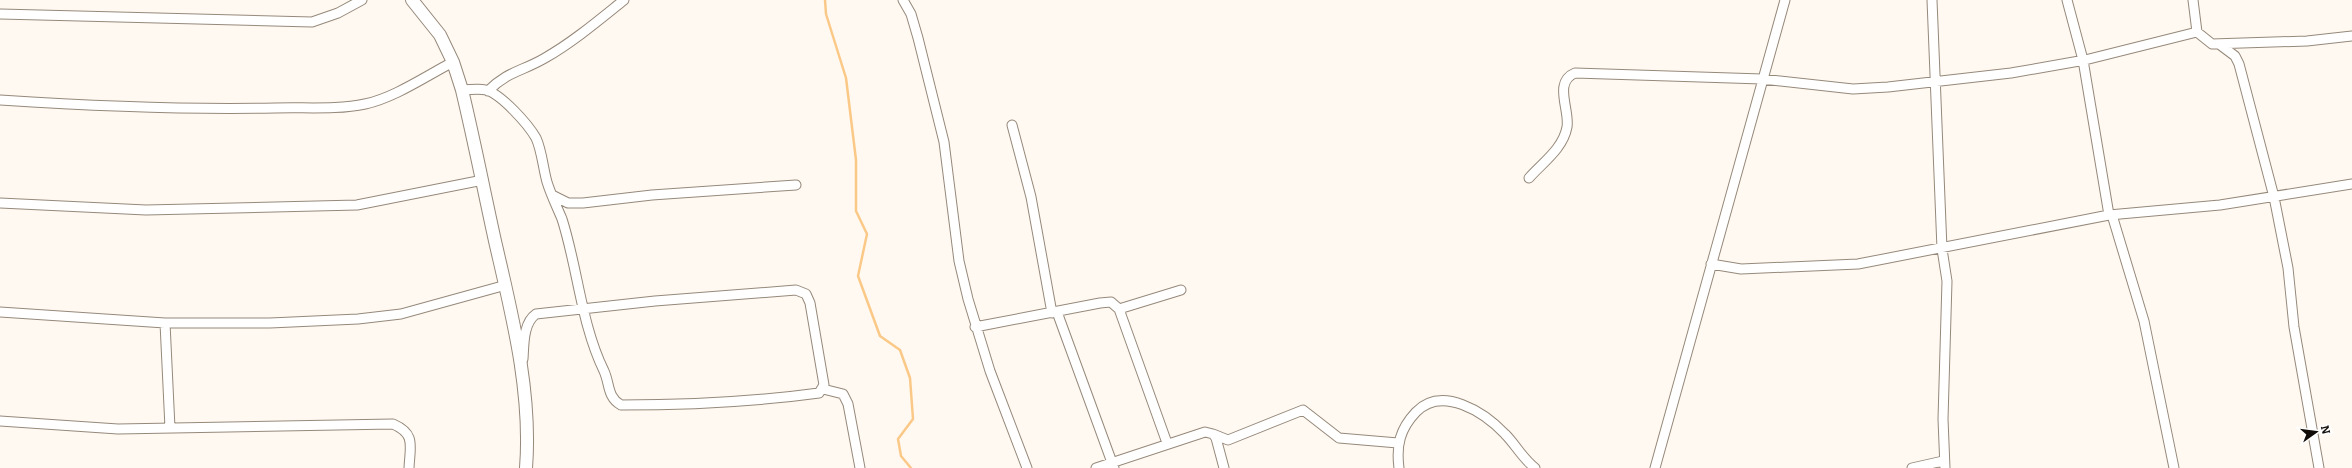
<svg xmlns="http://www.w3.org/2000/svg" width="2352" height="468" font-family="Bitter,serif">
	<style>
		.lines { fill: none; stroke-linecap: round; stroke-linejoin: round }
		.stream { stroke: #fbc987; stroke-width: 2.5 }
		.minor-casing { stroke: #96897a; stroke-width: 11 }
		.tertiary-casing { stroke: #96897a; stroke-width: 14 }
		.minor { stroke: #fff; stroke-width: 9 }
		.tertiary { stroke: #fff; stroke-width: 12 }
	</style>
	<rect width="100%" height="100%" fill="#fff9f2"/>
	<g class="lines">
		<!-- stream -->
		<path class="stream" d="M 825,0 L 826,14 L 846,78 L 856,160 L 856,211 L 867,234 L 858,276 L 880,336 L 900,350 L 910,378 L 913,419 L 898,439 L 901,456 L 911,468"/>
		<!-- minor casing -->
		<g class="minor-casing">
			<path id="minor" d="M 903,0 L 911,14 L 918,38 L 944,142 L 959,261 L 968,299 L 990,371 L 1027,468
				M 1932,0 L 1942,249 L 1947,281 L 1943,419 L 1945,468
				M 2067,0 L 2083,60 L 2109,215
				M 2193,0 L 2197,32 L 2212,44 L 2307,41 L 2352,36
				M 0,14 L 312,22 L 338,13 L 362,0
				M 2219,44 L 2235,56 L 2239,64 L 2274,197 L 2288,268 L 2294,327 L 2319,468
				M 462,90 C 470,90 478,88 486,90 C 501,94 528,124 536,138 C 542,151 543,168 547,182 C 551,195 557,207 562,219 C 578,269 581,324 604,371 C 610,384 607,397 621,405 C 687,405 753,402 819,393 L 824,385 L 810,303 L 806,294 L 796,290 L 655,301 L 536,314 C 523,323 524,345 523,359
				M 488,91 C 508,71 523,71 545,58 C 573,42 599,20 624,0
				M 0,100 C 92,106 183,110 275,108 C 304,107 337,110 365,104 C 394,98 426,76 453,62
				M 1012,125 L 1031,197 L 1052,313
				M 1529,178 C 1542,163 1563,149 1567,127 C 1570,110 1553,82 1575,73 L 1762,79 L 1853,89 L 1888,87 L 2011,73 L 2085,60 L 2197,32
				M 552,195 L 568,203 L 583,203 L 652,195 L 796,185
				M 0,203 L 146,210 L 357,205 L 483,180
				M 2112,215 L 2144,321 L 2174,468
				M 1711,264 L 1741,269 L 1858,264 L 2109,215 L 2220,205 L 2352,184
				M 1119,309 L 1181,290
				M 0,312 L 165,323 L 270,323 L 358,319 L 401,314 L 506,285
				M 1057,312 L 1114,468
				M 165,323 L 170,428
				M 975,327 L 1100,303 L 1111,302 L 1119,309 L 1167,443
				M 823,389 L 843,394 L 848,404 L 860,468
				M 0,421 L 118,429 L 393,424 C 416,434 410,446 409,468
				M 1213,434 L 1228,440 L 1303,410 L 1339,438 L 1398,443
				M 1096,468 L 1205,432 L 1213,434 L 1216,438 L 1224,468
				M 1399,468 C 1396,445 1400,429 1416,412 C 1442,385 1484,412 1505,434 C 1516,445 1522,458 1535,468
				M 1655,468 L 1785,0
				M 1912,468 L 1943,461"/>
		</g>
		<!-- tertiary casing -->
		<g class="tertiary-casing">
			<path id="tertiary" d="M 412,0 L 440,35 L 453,62 L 462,90 C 474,140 484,191 495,241 C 512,315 532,392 526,468"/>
		</g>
		<!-- minor -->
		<use href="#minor" class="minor"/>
		<!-- tertiary -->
		<use href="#tertiary" class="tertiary"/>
	</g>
	<!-- north arrow -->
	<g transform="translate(2316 432) rotate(76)" stroke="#ffffff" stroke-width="3" paint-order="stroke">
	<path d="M0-3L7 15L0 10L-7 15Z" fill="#110c07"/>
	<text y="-6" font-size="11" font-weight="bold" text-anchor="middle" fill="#110c07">N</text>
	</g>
</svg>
